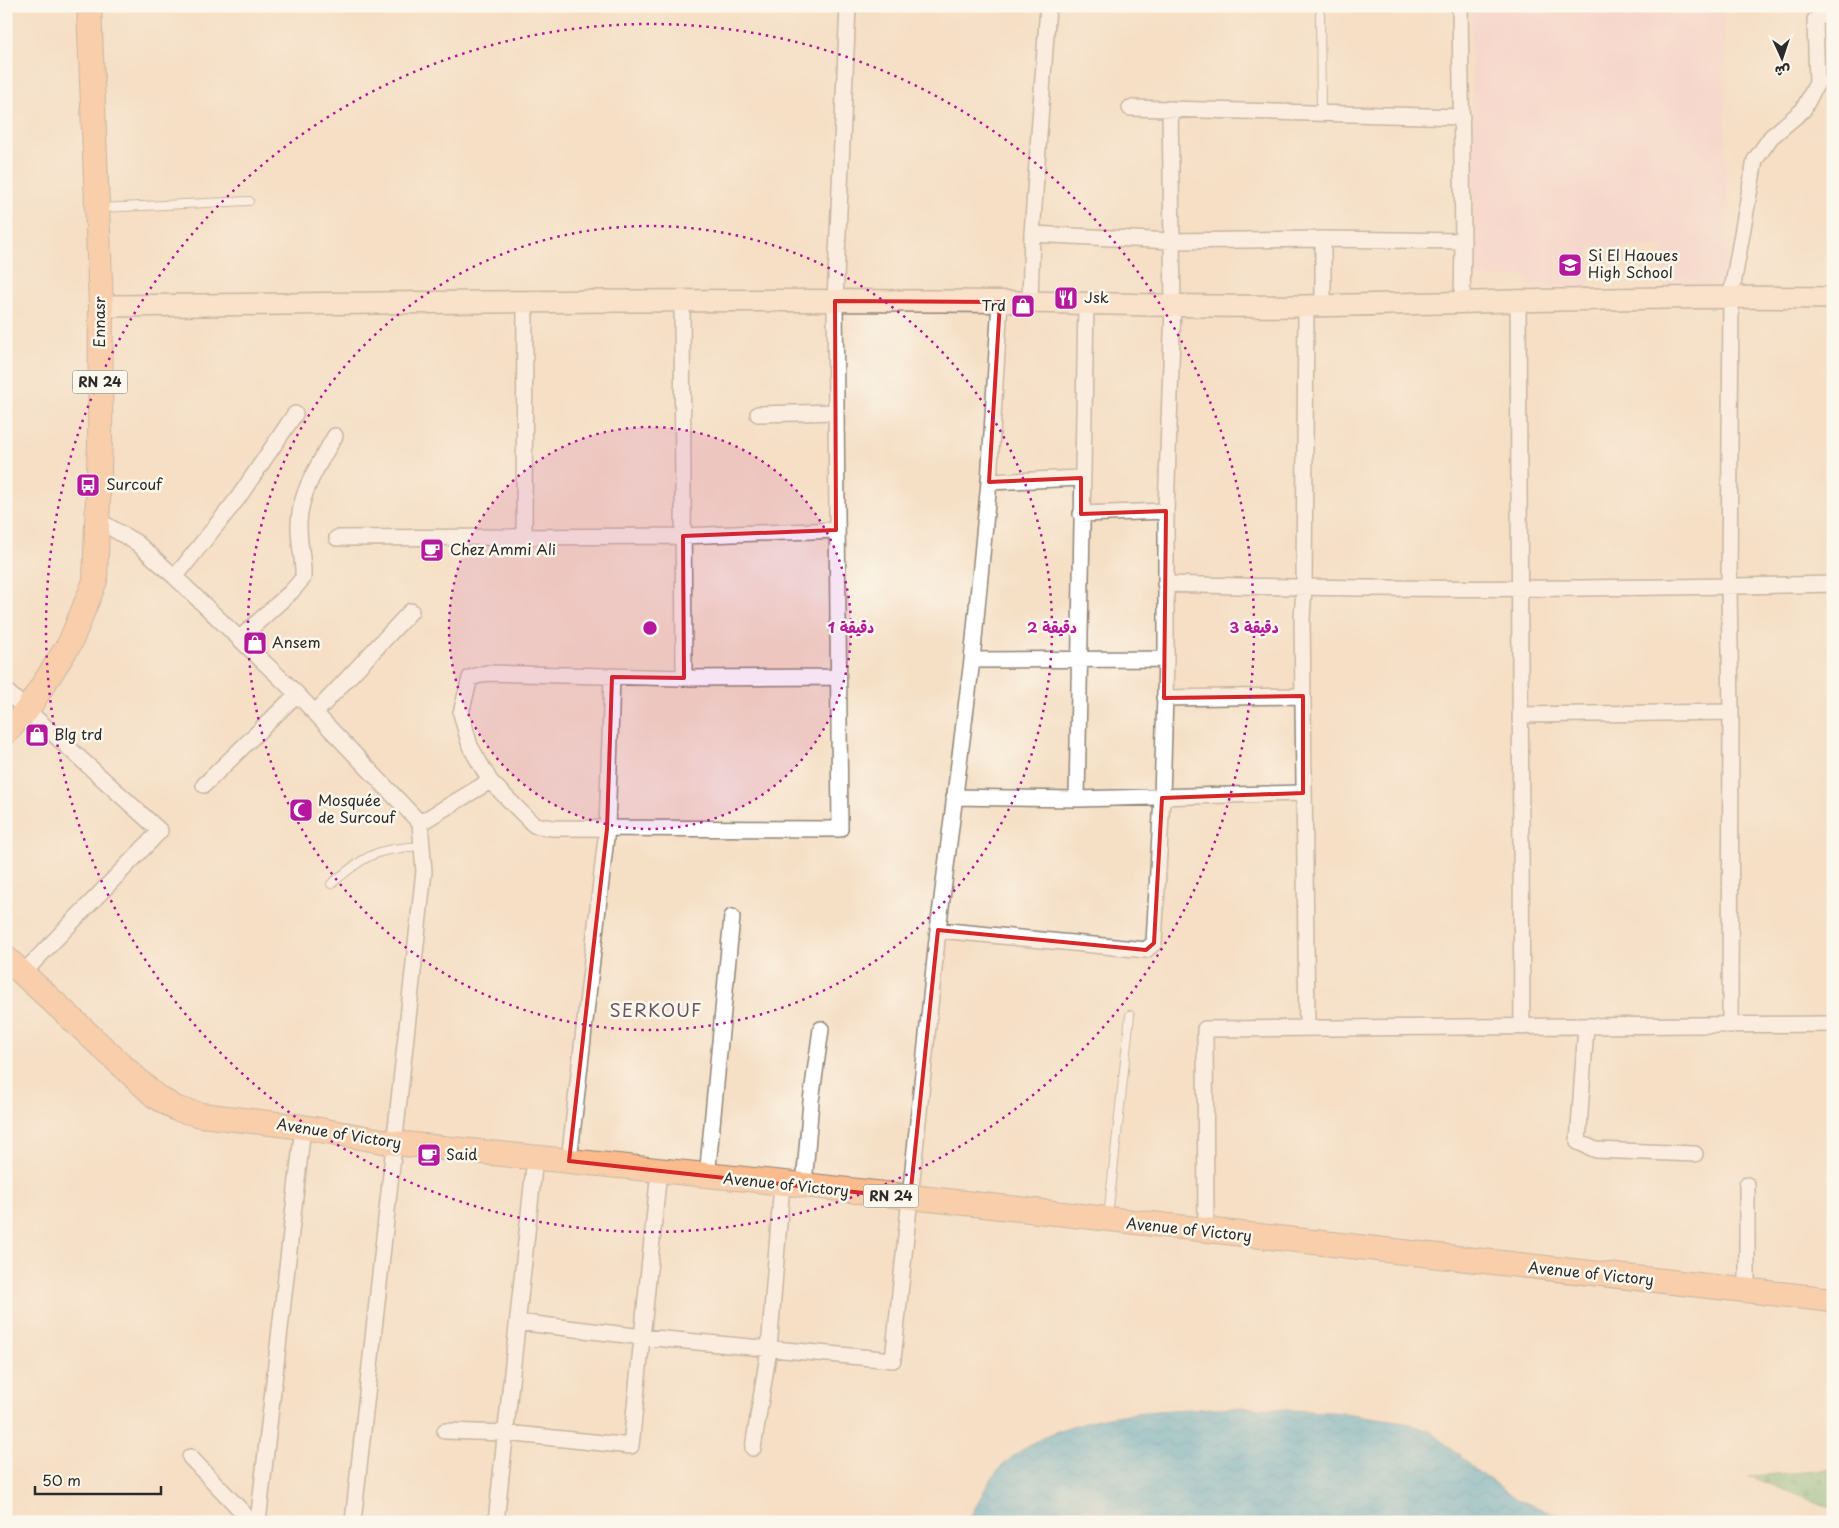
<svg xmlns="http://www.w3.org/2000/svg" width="1839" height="1528" font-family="'Playpen Sans','Playpen Sans Arabic',sans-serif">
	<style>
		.built { fill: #f7cfd3 }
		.forest { fill: url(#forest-firs); stroke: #507458 }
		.water { fill: url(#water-waves); stroke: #3e6d7d }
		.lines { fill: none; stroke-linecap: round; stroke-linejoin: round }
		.lane-casing { stroke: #908578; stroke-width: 10 }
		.street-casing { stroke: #908578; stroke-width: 18 }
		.secondary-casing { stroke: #908578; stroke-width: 24 }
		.primary-casing { stroke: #908578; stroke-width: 26 }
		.lane { stroke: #fff; stroke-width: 8 }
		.street { stroke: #fff; stroke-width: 15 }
		.secondary { stroke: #fde4d1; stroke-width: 21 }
		.primary { stroke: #fbbb8c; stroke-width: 24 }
		.marked { fill: none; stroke: #d62828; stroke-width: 4; stroke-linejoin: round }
		.ring { fill: none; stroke: #b5179e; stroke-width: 2.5; stroke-dasharray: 2.5 5 }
		.labels { text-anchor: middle; stroke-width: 5; stroke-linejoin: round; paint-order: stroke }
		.shield { fill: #fbf7ec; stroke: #696865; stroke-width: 1 }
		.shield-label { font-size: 14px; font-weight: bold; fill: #2b2b2b }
		.poi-label { font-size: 15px; fill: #2b2b2b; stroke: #fbf7ec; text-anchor: start }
		.street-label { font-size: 15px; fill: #2b2b2b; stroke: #fbf7ec }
		.quarter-label { font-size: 18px; letter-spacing: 1px; fill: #675763; stroke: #fbf7ec }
		.centre { fill: #b5179e; stroke: #fbf7ec; stroke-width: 2.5 }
		.ring-label { font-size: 15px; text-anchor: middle; font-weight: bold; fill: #b5179e; stroke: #fbf7ec; stroke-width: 5; stroke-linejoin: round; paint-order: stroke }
	</style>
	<defs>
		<pattern id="forest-firs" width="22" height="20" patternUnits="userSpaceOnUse" patternTransform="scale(1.25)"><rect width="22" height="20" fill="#76be84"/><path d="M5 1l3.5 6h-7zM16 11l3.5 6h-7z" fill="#619b6c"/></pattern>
		<pattern id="water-waves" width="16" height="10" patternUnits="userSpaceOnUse" patternTransform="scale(1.25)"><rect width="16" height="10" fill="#50afcf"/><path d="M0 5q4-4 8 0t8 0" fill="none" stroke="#438fa8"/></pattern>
	</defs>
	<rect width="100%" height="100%" fill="#fbf7ec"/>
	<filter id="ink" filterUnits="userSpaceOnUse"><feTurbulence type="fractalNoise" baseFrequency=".02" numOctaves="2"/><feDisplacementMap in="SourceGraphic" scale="10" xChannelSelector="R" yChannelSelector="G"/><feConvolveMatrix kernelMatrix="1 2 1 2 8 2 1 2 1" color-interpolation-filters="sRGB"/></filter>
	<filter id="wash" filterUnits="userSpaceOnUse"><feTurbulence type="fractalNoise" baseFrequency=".0096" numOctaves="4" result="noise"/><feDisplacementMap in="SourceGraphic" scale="20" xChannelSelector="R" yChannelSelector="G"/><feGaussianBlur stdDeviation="1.12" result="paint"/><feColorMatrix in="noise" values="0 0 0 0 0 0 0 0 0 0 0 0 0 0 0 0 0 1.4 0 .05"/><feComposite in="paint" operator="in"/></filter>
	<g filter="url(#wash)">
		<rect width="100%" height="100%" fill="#f5dfc5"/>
		<!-- built -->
		<path class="built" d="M 1471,6 L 1724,6 L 1728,285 L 1663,286 L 1662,247 L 1589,248 L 1590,287 L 1528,287 L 1527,277 L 1475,277 Z"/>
		<!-- forest -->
		<path class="forest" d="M 1833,1470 L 1833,1509 L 1749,1476 Z"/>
		<!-- water -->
		<path class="water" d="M 1240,1407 L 1345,1413 L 1405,1422 L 1432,1432 L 1477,1471 L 1519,1500 L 1577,1522 L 968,1522 C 978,1503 988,1479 1004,1464 C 1067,1407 1161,1411 1240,1407 Z"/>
	</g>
	<g filter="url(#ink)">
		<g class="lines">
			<!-- lane casing -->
			<g class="lane-casing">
				<path id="lane" d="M 1320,14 L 1321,113
					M 100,208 L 249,201
					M 331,884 C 368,854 374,849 423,846
					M 1108,1217 L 1130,1015"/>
			</g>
			<!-- street casing -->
			<g class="street-casing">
				<path id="street" d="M 1460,6 L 1463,241 L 1462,304
					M 1130,108 L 1462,117
					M 1032,234 L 1172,241 L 1323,239 L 1463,241
					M 682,301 L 684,678
					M 1518,301 L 1522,1027
					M 1030,302 L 1032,234 L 1048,6
					M 1323,305 L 1323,239
					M 1306,306 L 1304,588 L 1302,619 L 1307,1028
					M 758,414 L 836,412
					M 989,482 L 1081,478
					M 1081,514 L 1166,511
					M 96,519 L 137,543 L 175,577 L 297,694 L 420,823 L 424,871 L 353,1522
					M 524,537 L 525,301
					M 337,538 L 683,536 L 836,530
					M 175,577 L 238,498 L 295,414
					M 1165,584 C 1387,591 1610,589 1833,584
					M 239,639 L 291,592 L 303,578 C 304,561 299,545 299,528 C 298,494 319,464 335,436
					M 972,660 L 1166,659
					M 6,691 L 160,831 L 23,973
					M 1164,698 L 1303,696
					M 315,713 L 411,611
					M 1520,715 L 1731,712
					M 490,781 L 470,746 L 461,713 L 470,678 L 487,673 L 684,678 L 838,677
					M 204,785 L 297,694
					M 954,797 L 1077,799 L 1303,793
					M 1077,799 L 1086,304
					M 420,823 L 490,781 L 534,825 L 552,828 L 840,829 L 835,301 L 848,6
					M 938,930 L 1146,950 L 1154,943 L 1162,798 L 1166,659 L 1166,511 L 1173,306 L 1170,109
					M 1586,1026 L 1578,1142 L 1596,1150 L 1695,1154
					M 1730,1026 L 1731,712 L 1729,586 L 1731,296 L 1755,160 L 1771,137 L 1803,110 L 1817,83 L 1815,20 L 1822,16 L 1833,16
					M 569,1161 L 607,829 L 612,677
					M 707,1177 L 732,917
					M 804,1185 L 811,1101 L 821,1029
					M 1206,1231 L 1205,1029 L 1833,1024
					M 1747,1291 L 1747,1185
					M 517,1322 L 643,1337 L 893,1360 L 938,930 L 972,660 L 989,482 L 1000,302
					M 445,1431 L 506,1433 L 631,1446 L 659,1171
					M 753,1448 L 769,1349 L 782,1184
					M 190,1457 L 252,1522
					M 258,1522 L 303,1127
					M 496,1522 L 535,1158"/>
			</g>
			<!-- secondary casing -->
			<g class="secondary-casing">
				<path id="secondary" d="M 101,306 C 382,303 664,299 945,301 C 1064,301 1183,308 1302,306 C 1479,303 1656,295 1833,298"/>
			</g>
			<!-- primary casing -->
			<g class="primary-casing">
				<path id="primary" d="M 6,732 L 27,710 L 70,643 L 95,581 L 100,441 L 101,306 L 89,6
					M 6,958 L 155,1096 L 177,1109 L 201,1115 L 303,1127 L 394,1143 L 804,1185 L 1833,1300"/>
			</g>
			<!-- lane -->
			<use href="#lane" class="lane"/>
			<!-- street -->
			<use href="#street" class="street"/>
			<!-- secondary -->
			<use href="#secondary" class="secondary"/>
			<!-- primary -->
			<use href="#primary" class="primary"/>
		</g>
	</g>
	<!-- marked area -->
	<path d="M0 0H1839V1528H0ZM 835,301 L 1000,302 L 989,482 L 1081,478 L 1081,514 L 1166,511 L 1164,698 L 1303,696 L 1303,793 L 1162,798 L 1154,943 L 1146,950 L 938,930 L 910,1198 L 569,1161 L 607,829 L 612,677 L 684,678 L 683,536 L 836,530 Z" fill="#f5dfc5" fill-opacity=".55" fill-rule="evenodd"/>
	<path class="marked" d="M 835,301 L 1000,302 L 989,482 L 1081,478 L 1081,514 L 1166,511 L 1164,698 L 1303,696 L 1303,793 L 1162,798 L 1154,943 L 1146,950 L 938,930 L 910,1198 L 569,1161 L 607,829 L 612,677 L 684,678 L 683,536 L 836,530 Z"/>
	<!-- distance rings -->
	<circle cx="650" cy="628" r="201" fill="#b5179e" fill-opacity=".12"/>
	<g class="ring">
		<circle cx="650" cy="628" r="201"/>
		<circle cx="650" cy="628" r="402"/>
		<circle cx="650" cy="628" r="604"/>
	</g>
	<!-- icons -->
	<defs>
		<g id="school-square" transform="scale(1.25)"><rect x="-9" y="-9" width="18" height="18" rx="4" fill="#b5179e" stroke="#fbf7ec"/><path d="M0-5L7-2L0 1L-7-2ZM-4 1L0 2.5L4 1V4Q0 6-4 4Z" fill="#fff"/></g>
		<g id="restaurant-square" transform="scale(1.25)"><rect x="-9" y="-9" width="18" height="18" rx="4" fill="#b5179e" stroke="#fbf7ec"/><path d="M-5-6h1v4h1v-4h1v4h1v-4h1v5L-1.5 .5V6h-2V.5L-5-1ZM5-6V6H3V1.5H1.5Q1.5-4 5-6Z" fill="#fff"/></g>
		<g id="shop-square" transform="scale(1.25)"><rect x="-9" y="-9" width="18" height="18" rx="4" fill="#b5179e" stroke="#fbf7ec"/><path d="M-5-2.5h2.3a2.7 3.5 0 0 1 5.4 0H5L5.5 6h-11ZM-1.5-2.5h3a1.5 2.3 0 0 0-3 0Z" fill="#fff"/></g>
		<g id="bus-square" transform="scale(1.25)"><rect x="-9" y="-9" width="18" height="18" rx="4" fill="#b5179e" stroke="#fbf7ec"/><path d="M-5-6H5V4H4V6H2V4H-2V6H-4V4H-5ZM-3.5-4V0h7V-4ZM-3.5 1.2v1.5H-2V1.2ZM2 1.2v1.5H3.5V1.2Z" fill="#fff"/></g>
		<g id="cafe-square" transform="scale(1.25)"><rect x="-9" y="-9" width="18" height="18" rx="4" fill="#b5179e" stroke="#fbf7ec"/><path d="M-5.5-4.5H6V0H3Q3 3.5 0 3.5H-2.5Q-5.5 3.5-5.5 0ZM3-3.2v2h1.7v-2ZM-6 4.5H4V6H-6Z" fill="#fff"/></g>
		<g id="mosque-square" transform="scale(1.25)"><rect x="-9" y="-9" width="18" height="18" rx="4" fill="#b5179e" stroke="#fbf7ec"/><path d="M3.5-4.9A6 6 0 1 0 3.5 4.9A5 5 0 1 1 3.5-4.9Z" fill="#fff"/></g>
	</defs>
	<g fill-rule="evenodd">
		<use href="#school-square" x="1570" y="265"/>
		<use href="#restaurant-square" x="1066" y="298"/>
		<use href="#shop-square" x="1023" y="306"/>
		<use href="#bus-square" x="88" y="485"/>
		<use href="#cafe-square" x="432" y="550"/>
		<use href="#shop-square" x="255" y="643"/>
		<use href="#shop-square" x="37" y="735"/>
		<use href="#mosque-square" x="301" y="810"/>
		<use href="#cafe-square" x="429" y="1155"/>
	</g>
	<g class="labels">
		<!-- shield labels -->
		<g class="shield">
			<rect x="72.5" y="370.5" width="55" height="23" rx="4"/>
			<rect x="863.5" y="1184.5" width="55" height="23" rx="4"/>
		</g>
		<g class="shield-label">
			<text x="100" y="387">RN 24</text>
			<text x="891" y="1201">RN 24</text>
		</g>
		<!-- poi labels -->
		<g class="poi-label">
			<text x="1588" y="261">Si El Haoues<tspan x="1588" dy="17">High School</tspan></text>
			<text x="1084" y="303">Jsk</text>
			<text x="1006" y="311" text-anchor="end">Trd</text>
			<text x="106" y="490">Surcouf</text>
			<text x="450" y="555">Chez Ammi Ali</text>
			<text x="272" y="648">Ansem</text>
			<text x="54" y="740">Blg trd</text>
			<text x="318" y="806">Mosquée<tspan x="318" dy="17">de Surcouf</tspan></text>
			<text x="446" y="1160">Said</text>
		</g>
		<!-- street labels -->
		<g class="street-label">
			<text transform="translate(100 322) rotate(-90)" y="5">Ennasr</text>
			<text transform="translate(339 1134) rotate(9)" y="5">Avenue of Victory</text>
			<text transform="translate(786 1185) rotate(6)" y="5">Avenue of Victory</text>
			<text transform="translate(1189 1230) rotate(6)" y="5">Avenue of Victory</text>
			<text transform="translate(1591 1274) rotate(6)" y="5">Avenue of Victory</text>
		</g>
		<!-- quarter labels -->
		<g class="quarter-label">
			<text x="656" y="1017">SERKOUF</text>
		</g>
	</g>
	<circle cx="650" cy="628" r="8" class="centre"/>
	<g class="ring-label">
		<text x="851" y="633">1 دقيقة</text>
		<text x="1052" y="633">2 دقيقة</text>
		<text x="1254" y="633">3 دقيقة</text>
	</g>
	<!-- margin -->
	<rect width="1839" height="1528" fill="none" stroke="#fbf7ec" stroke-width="25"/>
	<!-- north arrow -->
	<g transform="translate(1782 58) rotate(177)" stroke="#fbf7ec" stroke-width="4" paint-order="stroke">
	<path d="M0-4L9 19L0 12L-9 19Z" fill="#2b2b2b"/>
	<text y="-8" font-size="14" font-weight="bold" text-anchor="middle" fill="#2b2b2b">ش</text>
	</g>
	<!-- scale -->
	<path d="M35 1486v8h126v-8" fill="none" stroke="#2b2b2b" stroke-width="2.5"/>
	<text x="42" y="1486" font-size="15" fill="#2b2b2b" stroke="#fbf7ec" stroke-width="4" paint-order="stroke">50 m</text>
</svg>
